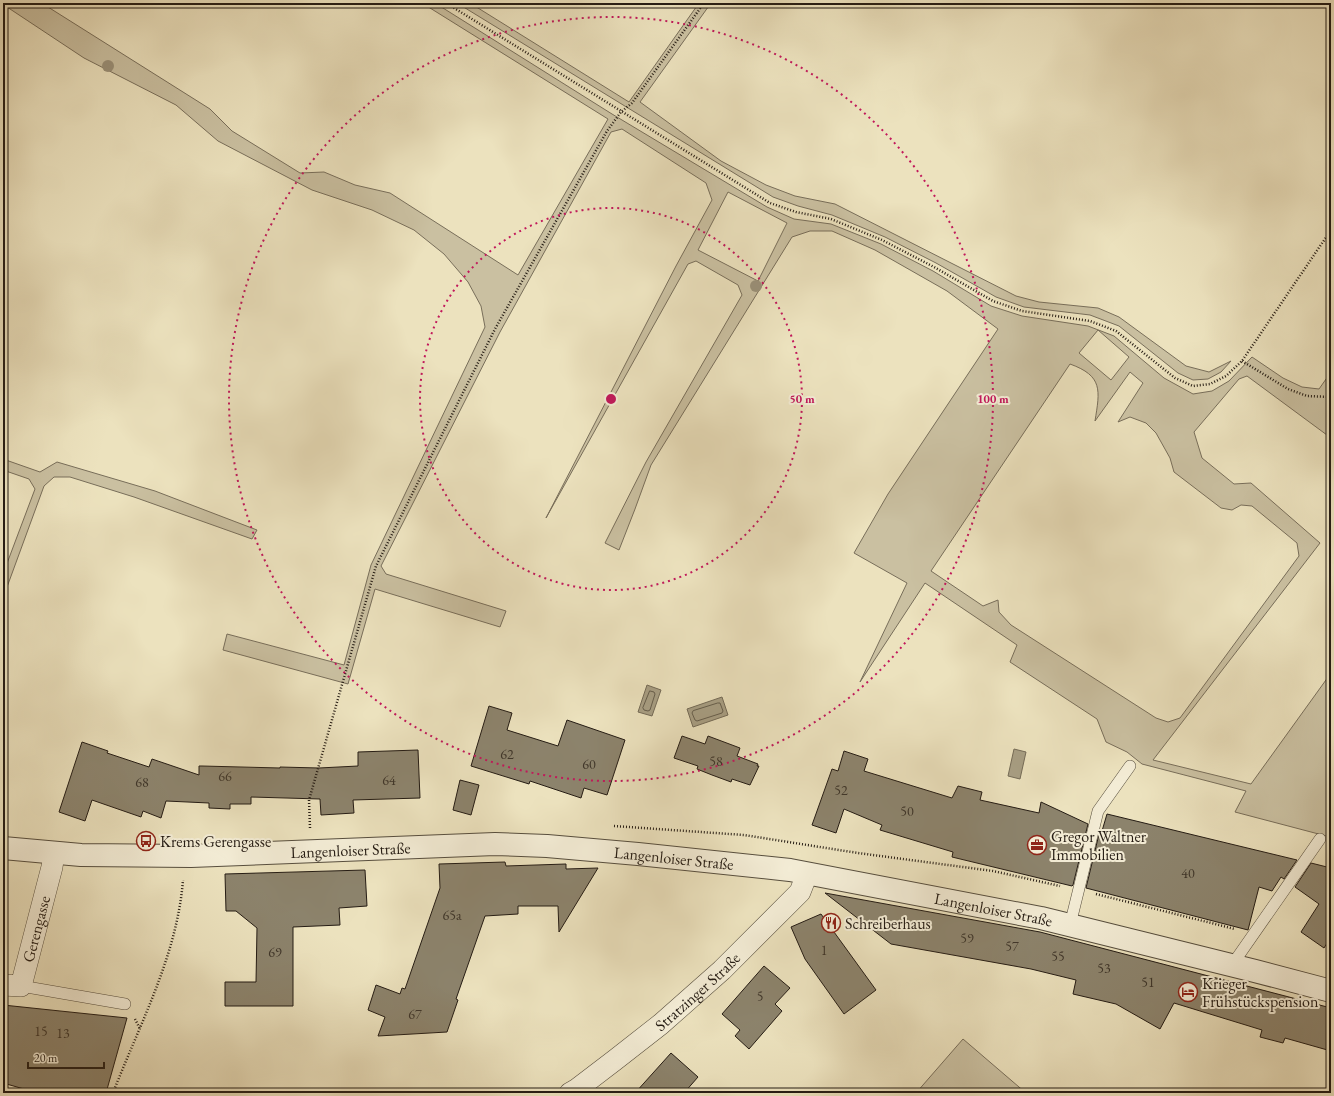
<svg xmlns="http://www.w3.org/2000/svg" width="1334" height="1096" font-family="'EB Garamond',serif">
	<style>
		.green { fill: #cac0a1; stroke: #786e5a; fill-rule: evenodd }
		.water { fill: #a89f84; stroke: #746b57 }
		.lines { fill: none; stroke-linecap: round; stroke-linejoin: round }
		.shore { stroke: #665e4c; stroke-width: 1 }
		.building { fill: #8c836c; stroke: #251c14 }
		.service-casing { stroke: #574e3e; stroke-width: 12 }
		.minor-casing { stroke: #574e3e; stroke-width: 22 }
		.tertiary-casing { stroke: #574e3e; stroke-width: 24 }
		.path { stroke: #251c14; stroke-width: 2.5; stroke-dasharray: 1 2; stroke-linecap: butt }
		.service { stroke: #f3ecd5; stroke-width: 11 }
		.minor { stroke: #f3ecd5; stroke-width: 21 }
		.tertiary { stroke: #f3ecd5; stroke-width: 22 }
		.tree { fill: #9a9078 }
		.ring { fill: none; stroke: #c2185b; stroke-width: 2; stroke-dasharray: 2 4 }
		.labels { text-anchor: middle; stroke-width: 4; stroke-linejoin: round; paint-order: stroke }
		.number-label { font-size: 14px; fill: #3f362a }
		.poi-label { font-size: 16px; fill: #251c14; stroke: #f3ecd5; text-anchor: start }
		.street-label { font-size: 16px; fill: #251c14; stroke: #f3ecd5 }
		.centre { fill: #c2185b; stroke: #f3ecd5; stroke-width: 2 }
		.ring-label { font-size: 12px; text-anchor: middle; font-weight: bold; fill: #c2185b; stroke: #f3ecd5; stroke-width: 4; stroke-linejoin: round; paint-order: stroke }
	</style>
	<rect width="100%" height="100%" fill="#ece2be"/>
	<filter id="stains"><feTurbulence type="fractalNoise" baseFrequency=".005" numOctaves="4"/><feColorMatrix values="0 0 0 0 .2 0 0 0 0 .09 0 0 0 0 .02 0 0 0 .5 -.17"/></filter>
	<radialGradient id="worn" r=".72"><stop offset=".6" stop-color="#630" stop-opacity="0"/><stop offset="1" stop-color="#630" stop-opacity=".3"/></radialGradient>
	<!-- green -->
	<path class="green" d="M 3,3 L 47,3 L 48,7 L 210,109 L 232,131 L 300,173 L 324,172 L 355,185 L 390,193 L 518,275 L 608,119 L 422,3 L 435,3 L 612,114 L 767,207 L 794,219 L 831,224 L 881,244 L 933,271 L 991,306 L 1022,316 L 1088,326 L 1114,336 L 1164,378 L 1193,394 L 1212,391 L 1229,381 L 1252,357 L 1283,378 L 1302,387 L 1319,389 L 1331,372 L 1331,438 L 1247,376 L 1239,379 L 1194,432 L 1202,458 L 1234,484 L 1251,483 L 1320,543 L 1153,760 L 1251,784 L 1331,673 L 1331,835 L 1330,837 L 1235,812 L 1246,791 L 1142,764 L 1127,752 L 1106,742 L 1097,719 L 1010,662 L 1017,645 L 925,583 L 860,682 L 907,583 L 854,553 L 888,494 L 998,329 L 947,291 L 875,250 L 832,231 L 810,231 L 792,237 L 651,465 L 635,509 L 619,550 L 605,543 L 646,462 L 742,295 L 738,285 L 696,261 L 688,264 L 546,518 L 676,266 L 712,200 L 706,183 L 622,129 L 611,132 L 500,332 L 381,566 L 386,574 L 506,611 L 500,627 L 375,589 L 348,684 L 223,650 L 227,634 L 344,665 L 371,565 L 485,327 L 481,306 L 468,282 L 444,254 L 414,230 L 372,210 L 312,190 L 218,141 L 176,105 L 84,58 L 7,7 L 3,7 ZM 728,192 L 787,223 L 758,281 L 698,250 ZM 1098,330 L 1129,357 L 1111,380 L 1079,353 ZM 1070,364 C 1103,376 1100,390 1095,421 L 1130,372 L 1143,383 L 1118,422 L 1130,417 L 1146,423 L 1156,433 L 1170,458 L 1174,472 L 1221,508 L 1232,510 L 1241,505 L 1252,506 L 1297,543 L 1299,556 L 1180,718 L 1168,722 L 1156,718 L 1011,625 L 999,612 L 998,600 L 983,606 L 931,571 Z
		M 457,3 L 470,3 L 629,102 L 699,3 L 711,3 L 640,102 L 721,161 L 766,185 L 795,196 L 835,204 L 1016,296 L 1039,302 L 1098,308 L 1119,317 L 1186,366 L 1209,372 L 1231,361 L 1221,372 L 1208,379 L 1193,380 L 1178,373 L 1119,326 L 1090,315 L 1024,307 L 996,297 L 936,263 L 885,237 L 832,215 L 798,206 L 773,197 Z
		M 3,459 L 40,472 L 57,462 L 155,491 L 257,530 L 252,539 L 134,497 L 70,477 L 54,477 L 44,486 L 3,598 L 3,574 L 35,489 L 29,479 L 3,470 Z
		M 963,1039 L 1026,1093 L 916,1093 Z"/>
	<!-- water -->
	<path class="water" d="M 647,685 L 661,690 L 652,716 L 638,712 Z
		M 722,697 L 728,715 L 693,727 L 687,709 Z
		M 1014,749 L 1026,752 L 1020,779 L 1008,776 Z"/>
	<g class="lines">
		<!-- shore -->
		<path class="shore" d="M 650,691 L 654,692 L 655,694 L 650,710 L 648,711 L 644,710 L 643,708 Z
			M 718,703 L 720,703 L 723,711 L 722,713 L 697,721 L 695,720 L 692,713 L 693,711 Z"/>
	</g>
	<!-- building -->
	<path class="building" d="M 489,706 L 512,713 L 507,730 L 558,746 L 567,720 L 625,740 L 607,795 L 584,788 L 581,798 L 530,781 L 529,784 L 471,766 Z
		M 682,736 L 705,744 L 708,736 L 740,748 L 737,756 L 758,764 L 757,766 L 759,766 L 750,785 L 732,779 L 731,782 L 712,775 L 697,769 L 698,766 L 674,758 Z
		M 82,742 L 108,751 L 107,753 L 149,767 L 152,759 L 199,775 L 199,766 L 202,766 L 280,768 L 280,767 L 319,768 L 358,766 L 358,752 L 418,750 L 420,798 L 353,800 L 354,813 L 321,815 L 320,799 L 251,797 L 251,804 L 230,804 L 230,809 L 209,808 L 209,803 L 166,801 L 161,818 L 143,811 L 141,817 L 92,800 L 85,821 L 59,812 Z
		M 844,751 L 868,759 L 864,771 L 952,798 L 958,786 L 982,792 L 980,800 L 1039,813 L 1041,802 L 1088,824 L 1073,885 L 1072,886 L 952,857 L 953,852 L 880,830 L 882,825 L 844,809 L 836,833 L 812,825 L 832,769 L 838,771 Z
		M 460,780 L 479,785 L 471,815 L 453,810 Z
		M 1107,814 L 1239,846 L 1297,860 L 1284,879 L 1281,877 L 1272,891 L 1259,887 L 1248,930 L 1086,888 L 1100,830 L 1102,831 Z
		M 505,862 L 506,866 L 566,864 L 566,869 L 598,868 L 559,932 L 558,906 L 518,906 L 518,914 L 485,916 L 456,999 L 458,1000 L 447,1032 L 378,1036 L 385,1017 L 368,1010 L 376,985 L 400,994 L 402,988 L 405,989 L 440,888 L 439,864 Z
		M 1311,863 L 1331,868 L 1331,937 L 1324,948 L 1301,932 L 1319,904 L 1295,887 Z
		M 365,870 L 367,906 L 339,908 L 340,925 L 293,927 L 293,1006 L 225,1006 L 225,982 L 256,982 L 257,928 L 236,911 L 226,911 L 225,874 Z
		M 825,893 L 1040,932 L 1331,1008 L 1331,1051 L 1285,1038 L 1283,1043 L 1260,1037 L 1262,1030 L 1174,1003 L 1160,1029 L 1116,1004 L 1073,994 L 1076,980 L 1031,969 L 891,944 Z
		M 821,914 L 876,990 L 844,1014 L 805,959 L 791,927 Z
		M 764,966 L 790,988 L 775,1004 L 782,1011 L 749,1049 L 735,1036 L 740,1030 L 722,1014 Z
		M 3,1005 L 127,1018 L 106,1093 L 38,1093 L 3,1083 Z
		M 671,1053 L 698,1077 L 684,1093 L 635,1093 Z"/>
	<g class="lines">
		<!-- service casing -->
		<g class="service-casing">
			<path id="service" d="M 1070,925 L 1098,811 L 1130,766
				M 1232,965 L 1320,839
				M 21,986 L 125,1004"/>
		</g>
		<!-- minor casing -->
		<g class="minor-casing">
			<g id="minor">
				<path id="s1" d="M 3,985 L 21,986 L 52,867 L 54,853"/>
				<path id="s2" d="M 570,1093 L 577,1089 L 615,1060 L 661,1024 L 722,970 L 800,892 L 807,874"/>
			</g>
		</g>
		<!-- tertiary casing -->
		<g class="tertiary-casing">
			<g id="tertiary">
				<path id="s3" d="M 3,848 L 81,855 L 191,856 L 495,844 L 547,846 L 638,854 L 790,870 L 1041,918 L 1255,971 L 1331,991"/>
			</g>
		</g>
		<!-- path -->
		<path class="path" d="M 446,3 L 770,203 L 796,212 L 831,219 L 882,240 L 934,267 L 993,301 L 1022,311 L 1090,321 L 1116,331 L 1175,378 L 1193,386 L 1210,384 L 1226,376 L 1242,361 L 1331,230
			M 1242,361 L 1288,389 L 1307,396 L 1331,397
			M 614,826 L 744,835 L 858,853 L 993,871 L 1060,886
			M 310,828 L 309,800 L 376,566 L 495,329 L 607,131 L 621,112 L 632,103 L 704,3
			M 1096,894 L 1235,929
			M 135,1019 L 140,1029
			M 113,1093 C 140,1023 177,956 183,880"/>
		<!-- service -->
		<use href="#service" class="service"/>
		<!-- minor -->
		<use href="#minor" class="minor"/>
		<!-- tertiary -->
		<use href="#tertiary" class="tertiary"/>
	</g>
	<!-- trees -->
	<g class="tree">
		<circle cx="108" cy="66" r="6"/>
		<circle cx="756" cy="286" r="6"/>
	</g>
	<!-- distance rings -->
	<g class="ring">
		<circle cx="611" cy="399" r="191"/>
		<circle cx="611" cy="399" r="382"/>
	</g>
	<!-- icons -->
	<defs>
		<g id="bus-ring" transform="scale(1)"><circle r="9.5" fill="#f3ecd5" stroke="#8f2418" stroke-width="1.5"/><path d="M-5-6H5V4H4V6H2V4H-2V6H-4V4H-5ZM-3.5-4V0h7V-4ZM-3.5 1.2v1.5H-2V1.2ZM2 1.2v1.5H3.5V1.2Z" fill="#8f2418"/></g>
		<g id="office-ring" transform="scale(1)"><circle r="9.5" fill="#f3ecd5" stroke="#8f2418" stroke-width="1.5"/><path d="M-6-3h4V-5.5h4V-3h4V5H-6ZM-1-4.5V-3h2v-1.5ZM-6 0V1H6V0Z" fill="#8f2418"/></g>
		<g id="restaurant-ring" transform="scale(1)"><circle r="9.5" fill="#f3ecd5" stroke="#8f2418" stroke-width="1.5"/><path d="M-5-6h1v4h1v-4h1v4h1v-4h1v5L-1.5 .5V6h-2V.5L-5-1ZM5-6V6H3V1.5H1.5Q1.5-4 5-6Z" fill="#8f2418"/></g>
		<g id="hotel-ring" transform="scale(1)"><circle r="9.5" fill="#f3ecd5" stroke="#8f2418" stroke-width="1.5"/><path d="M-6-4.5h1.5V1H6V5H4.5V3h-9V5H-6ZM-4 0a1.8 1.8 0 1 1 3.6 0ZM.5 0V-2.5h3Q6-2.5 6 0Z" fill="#8f2418"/></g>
	</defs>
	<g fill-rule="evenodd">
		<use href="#bus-ring" x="146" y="841"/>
		<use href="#office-ring" x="1037" y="845"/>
		<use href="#restaurant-ring" x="831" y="923"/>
		<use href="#hotel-ring" x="1188" y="992"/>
	</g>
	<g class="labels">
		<!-- number labels -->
		<g class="number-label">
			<text x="507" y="759">62</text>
			<text x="716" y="766">58</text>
			<text x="589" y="769">60</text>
			<text x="225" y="781">66</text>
			<text x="389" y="785">64</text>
			<text x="142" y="787">68</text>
			<text x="841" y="795">52</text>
			<text x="907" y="816">50</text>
			<text x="1188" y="878">40</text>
			<text x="452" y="920">65a</text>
			<text x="967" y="943">59</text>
			<text x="1012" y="951">57</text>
			<text x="824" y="955">1</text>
			<text x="275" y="957">69</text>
			<text x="1058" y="961">55</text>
			<text x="1104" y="973">53</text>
			<text x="1148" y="987">51</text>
			<text x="760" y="1001">5</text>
			<text x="415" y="1019">67</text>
			<text x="41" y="1036">15</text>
			<text x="63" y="1038">13</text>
		</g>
		<!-- poi labels -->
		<g class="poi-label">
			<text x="1051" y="842">Gregor Waltner<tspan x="1051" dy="18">Immobilien</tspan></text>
			<text x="160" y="847">Krems Gerengasse</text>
			<text x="845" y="929">Schreiberhaus</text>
			<text x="1202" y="989">Krieger<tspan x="1202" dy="18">Frühstückspension</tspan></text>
		</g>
		<!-- street labels -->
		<g class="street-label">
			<text dy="6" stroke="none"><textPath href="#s3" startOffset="348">Langenloiser Straße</textPath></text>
			<text dy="6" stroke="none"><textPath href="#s3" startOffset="672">Langenloiser Straße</textPath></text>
			<text dy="6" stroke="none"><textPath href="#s3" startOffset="996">Langenloiser Straße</textPath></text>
			<text dy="6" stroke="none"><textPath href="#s1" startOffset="77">Gerengasse</textPath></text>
			<text dy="6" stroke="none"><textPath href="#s2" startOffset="163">Stratzinger Straße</textPath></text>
		</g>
	</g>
	<circle cx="611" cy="399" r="6" class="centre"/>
	<g class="ring-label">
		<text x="802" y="403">50 m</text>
		<text x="993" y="403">100 m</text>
	</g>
	<!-- margin -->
	<rect width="1334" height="1096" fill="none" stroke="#ece2be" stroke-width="16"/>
	<rect x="4" y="4" width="1326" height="1088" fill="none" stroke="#251c14" stroke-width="2"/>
	<rect x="8" y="8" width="1318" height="1080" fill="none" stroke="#251c14"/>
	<!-- scale -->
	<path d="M28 1062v6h76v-6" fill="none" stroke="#251c14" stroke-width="2"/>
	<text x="34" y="1062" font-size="12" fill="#251c14" stroke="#f3ecd5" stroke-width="3" paint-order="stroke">20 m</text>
	<rect width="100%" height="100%" filter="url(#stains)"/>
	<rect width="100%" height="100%" fill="url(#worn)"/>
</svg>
